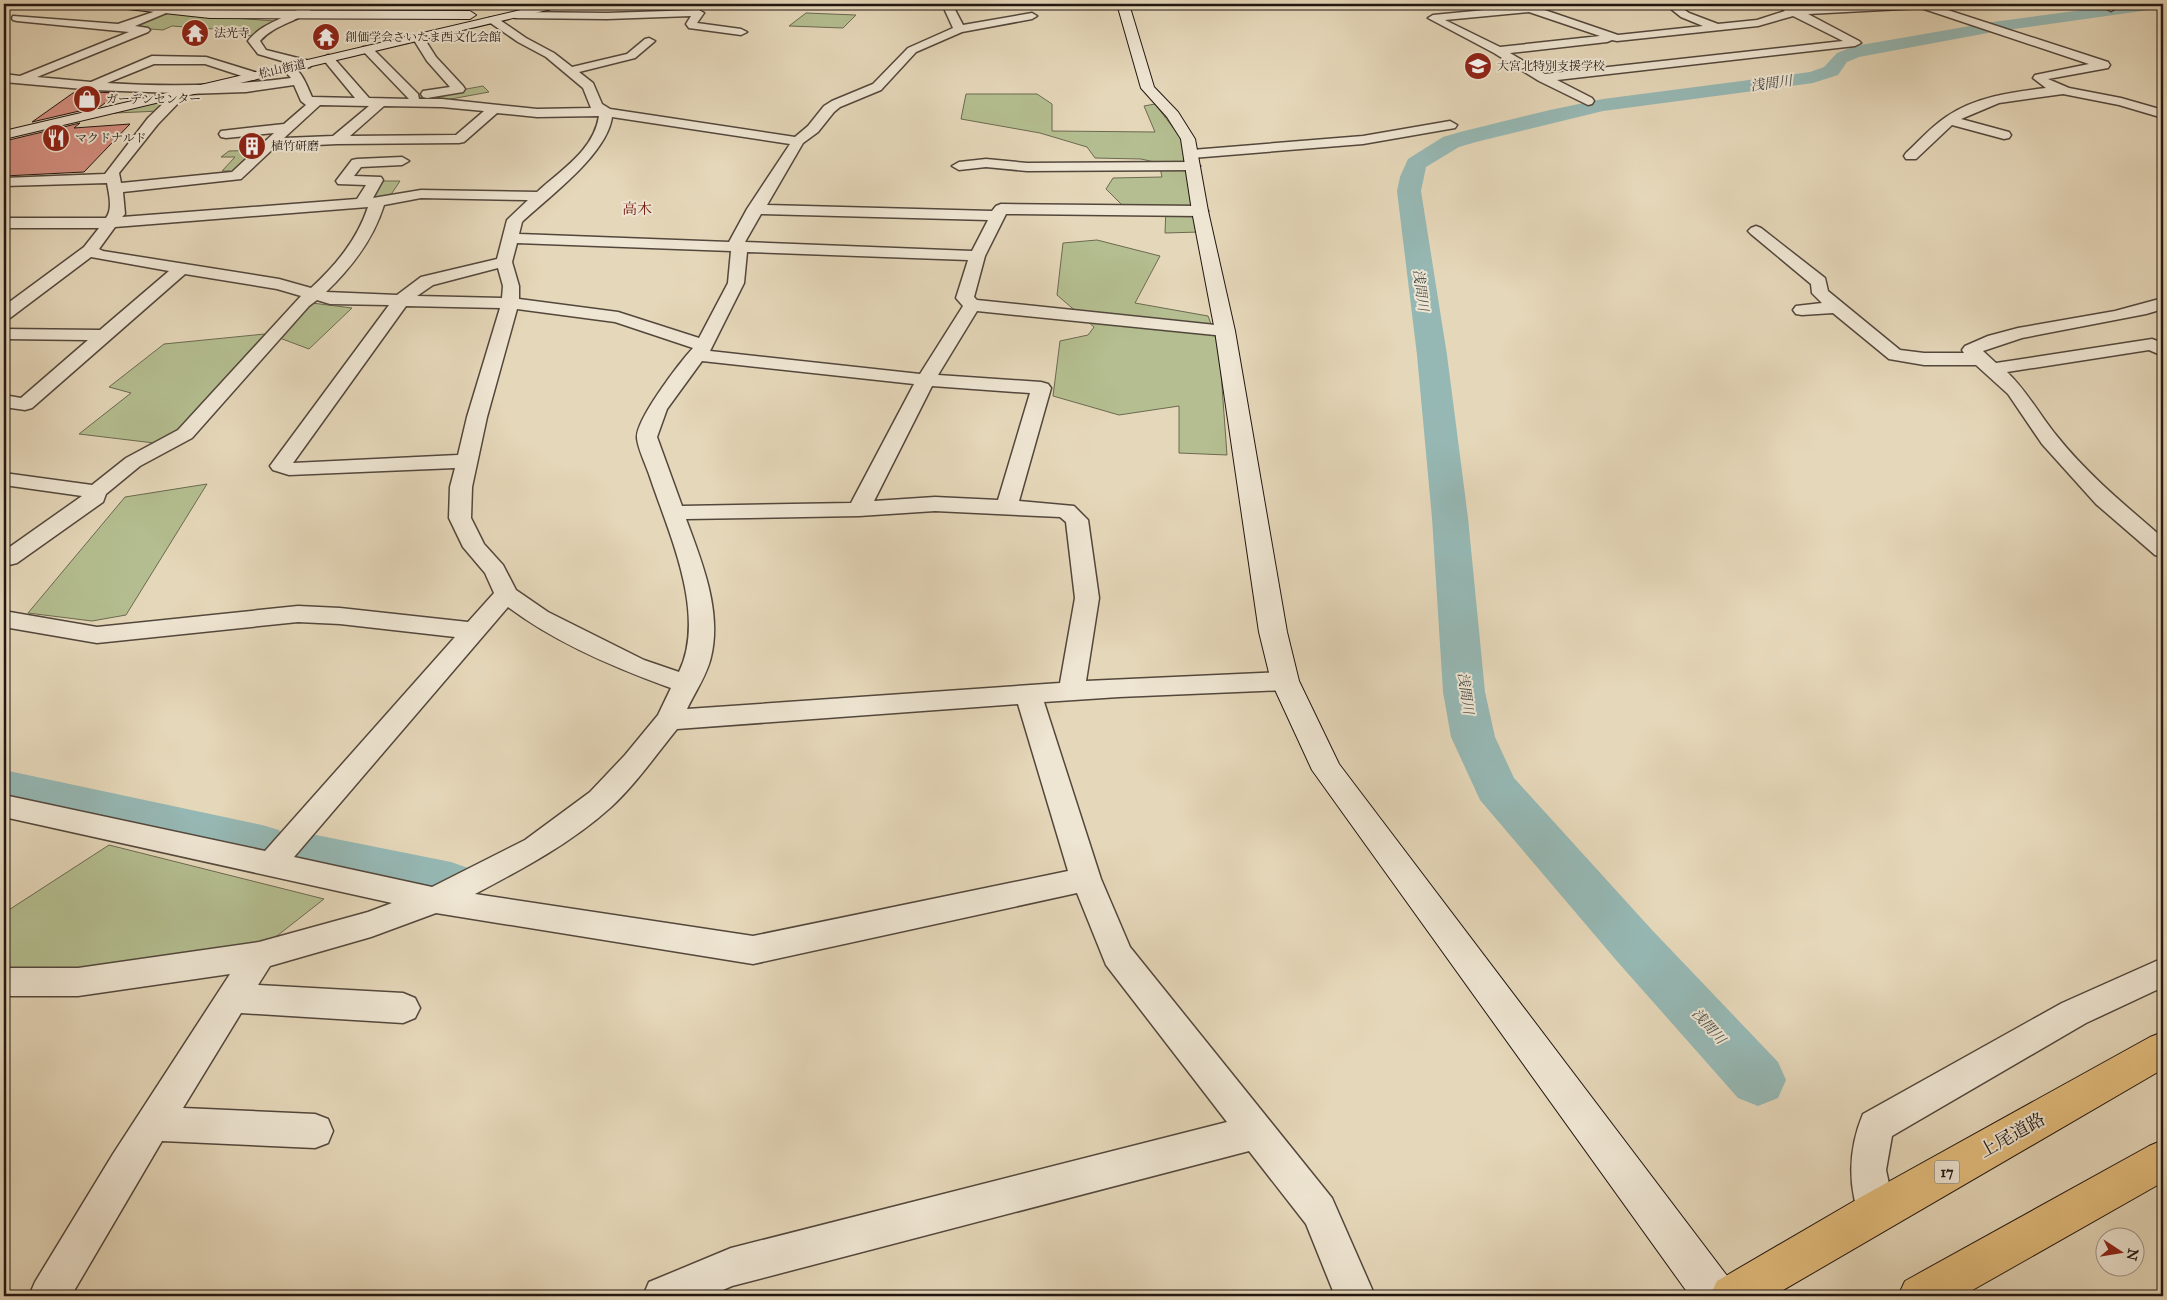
<svg xmlns="http://www.w3.org/2000/svg" width="2167" height="1300" font-family="'IM FELL Great Primer','Noto Serif JP',serif">
	<style>
		.green { fill: #b4be90; stroke: #6b6a51 }
		.lines { fill: none; stroke-linecap: round; stroke-linejoin: round }
		.river { fill: #96b8b4; fill-rule: evenodd }
		.building { fill: #d69082; stroke: #221712 }
		.street-casing { stroke: #53473c; stroke-width: 3 }
		.secondary-casing { stroke: #221712; stroke-width: 2 }
		.highway-casing { stroke: #221712; stroke-width: 2 }
		.street { fill: #eee5d2; fill-rule: evenodd }
		.secondary { fill: #eee5d2; fill-rule: evenodd }
		.highway { fill: #e2bc7c; fill-rule: evenodd }
		.labels { text-anchor: middle; stroke-width: 4; stroke-linejoin: round; paint-order: stroke }
		.far-poi-label { font-size: 12px; fill: #221712; stroke: #eee5d2; text-anchor: start }
		.far-street-label { font-size: 12px; fill: #221712; stroke: #eee5d2 }
		.far-water-label { font-size: 14px; font-style: italic; fill: #4b4f4b; stroke: #eee5d2 }
		.shield { fill: #eee5d2; stroke: #5f554c; stroke-width: 1 }
		.shield-label { font-size: 14px; font-weight: bold; fill: #221712 }
		.far-quarter-label { font-size: 15px; fill: #7a1f14; stroke: #eee5d2 }
		.near-street-label { font-size: 18px; fill: #221712; stroke: #eee5d2 }
	</style>
	<rect width="100%" height="100%" fill="#e5d7b9"/>
	<filter id="stains"><feTurbulence type="fractalNoise" baseFrequency=".004" numOctaves="4"/><feColorMatrix values="0 0 0 0 .2 0 0 0 0 .09 0 0 0 0 .02 0 0 0 .5 -.17"/></filter>
	<radialGradient id="worn" r=".72"><stop offset=".6" stop-color="#630" stop-opacity="0"/><stop offset="1" stop-color="#630" stop-opacity=".3"/></radialGradient>
	<!-- green -->
	<path class="green" d="M 165,13 L 275,21 L 253,36 L 222,33 L 228,30 L 172,26 L 163,30 L 127,27 Z
		M 806,13 L 856,15 L 843,28 L 789,26 Z
		M 483,86 L 489,92 L 440,101 L 394,102 Z
		M 966,94 L 1037,94 L 1052,104 L 1052,131 L 1155,132 L 1144,106 L 1155,104 L 1181,138 L 1194,183 L 1200,232 L 1165,233 L 1166,207 L 1124,207 L 1106,189 L 1113,178 L 1162,177 L 1159,163 L 1141,159 L 1095,158 L 1087,147 L 1040,133 L 961,119 Z
		M 166,99 L 172,100 L 160,111 L 115,113 Z
		M 265,150 L 238,175 L 225,175 L 230,171 L 222,171 L 235,157 L 221,157 L 229,151 Z
		M 377,181 L 400,181 L 390,196 L 364,204 Z
		M 1097,240 L 1160,256 L 1135,303 L 1208,316 L 1219,345 L 1227,455 L 1179,453 L 1179,406 L 1119,415 L 1053,396 L 1060,341 L 1088,335 L 1094,327 L 1057,295 L 1063,243 Z
		M 312,303 L 352,308 L 309,349 L 277,337 Z
		M 265,334 L 179,432 L 154,443 L 79,434 L 131,393 L 109,387 L 164,344 Z
		M 207,484 L 126,615 L 92,621 L 28,613 L 125,497 Z
		M 109,845 L 324,899 L 259,950 L 83,975 L 4,973 L 4,913 Z"/>
	<g class="lines">
		<!-- river -->
		<path class="river" d="M 2126,4 L 2163,4 L 2163,8 L 1993,32 L 1859,57 L 1847,62 L 1838,75 L 1813,83 L 1603,111 L 1476,142 L 1459,147 L 1426,167 L 1421,191 L 1447,355 L 1468,518 L 1485,692 L 1495,737 L 1514,778 L 1652,930 L 1778,1062 L 1786,1080 L 1778,1098 L 1758,1106 L 1738,1098 L 1616,960 L 1480,800 L 1451,737 L 1443,692 L 1432,518 L 1417,355 L 1397,191 L 1400,177 L 1408,159 L 1443,137 L 1460,132 L 1550,110 L 1603,99 L 1810,72 L 1824,67 L 1837,53 L 1855,46 L 1993,22 Z
			M 4,770 L 262,825 L 279,830 L 285,843 L 279,856 L 262,861 L 4,804 Z
			M 306,833 L 451,862 L 468,868 L 475,882 L 468,896 L 451,902 L 306,871 L 289,865 L 282,852 L 289,839 Z"/>
	</g>
	<!-- building -->
	<path class="building" d="M 93,92 L 118,93 L 101,106 L 32,122 L 73,93 Z
		M 80,123 L 74,128 L 130,124 L 84,172 L 4,176 L 4,144 L 9,140 Z"/>
	<g class="lines">
		<!-- street casing -->
		<g class="street-casing">
			<path id="street" d="M 306,4 L 317,4 C 302,22 275,23 260,41 L 266,50 L 310,61 L 312,64 L 310,67 L 306,68 L 258,54 L 248,41 C 263,21 288,19 306,4 Z
				M 942,4 L 952,4 L 963,25 L 1032,13 L 1037,16 L 1032,19 L 962,32 L 916,52 L 881,90 L 840,107 L 834,112 L 818,132 L 803,143 L 767,205 L 992,211 L 996,206 L 1001,204 L 1200,206 L 1205,208 L 1208,211 L 1205,214 L 1200,216 L 1006,214 L 985,256 L 974,297 L 977,300 L 1225,326 L 1231,327 L 1234,331 L 1231,335 L 1225,336 L 977,311 L 938,375 L 1041,382 L 1048,384 L 1051,388 L 1019,501 L 1074,506 L 1088,520 L 1099,598 L 1086,681 L 1285,672 L 1294,675 L 1298,681 L 1294,687 L 1285,690 L 1119,697 L 1044,702 L 1101,879 L 1130,947 L 1332,1198 L 1375,1296 L 1335,1296 L 1306,1224 L 1249,1151 L 732,1286 L 709,1296 L 643,1296 L 649,1282 L 731,1248 L 1227,1122 L 1106,965 L 1077,893 L 753,964 L 436,913 L 371,937 L 270,966 L 258,985 L 403,993 L 415,998 L 420,1008 L 415,1018 L 403,1023 L 241,1013 L 183,1108 L 315,1114 L 328,1119 L 333,1131 L 328,1143 L 315,1148 L 162,1141 L 71,1296 L 29,1296 L 35,1282 L 113,1154 L 230,974 L 78,996 L 4,996 L 4,968 L 78,968 L 259,942 L 368,912 L 392,903 L 4,817 L 4,795 L 265,851 L 455,637 L 340,624 L 298,622 L 97,643 L 4,627 L 4,611 L 97,627 L 298,606 L 340,608 L 468,622 L 494,593 L 485,573 L 463,547 L 449,518 L 450,487 L 455,468 L 289,475 L 273,470 L 270,466 L 389,305 L 330,304 L 317,300 L 309,306 L 192,438 L 140,466 L 106,494 L 103,502 L 17,563 L 9,565 L 4,564 L 4,551 L 82,496 L 4,485 L 4,473 L 92,485 L 126,458 L 178,430 L 301,296 L 277,289 L 185,274 L 32,408 L 25,410 L 4,407 L 4,395 L 21,398 L 88,340 L 4,339 L 4,329 L 100,330 L 169,271 L 91,257 L 10,318 L 4,319 L 4,306 L 84,247 L 99,228 L 4,228 L 4,218 L 106,218 C 113,209 109,194 107,183 L 4,186 L 4,178 L 105,174 L 148,118 L 174,93 L 94,90 L 4,82 L 4,74 L 20,76 L 129,32 L 17,21 L 13,20 L 12,18 L 13,16 L 118,24 L 162,9 L 166,8 L 171,11 L 135,26 L 148,28 L 150,30 L 148,32 L 37,77 L 91,82 L 152,56 L 206,57 L 258,73 L 260,76 L 254,80 L 205,64 L 154,64 L 107,83 C 169,87 229,86 291,78 L 282,68 L 288,64 C 301,68 307,86 312,97 L 355,98 L 322,58 L 328,55 L 332,56 L 369,98 L 409,99 L 363,51 L 361,49 L 363,47 L 371,47 L 418,94 L 419,99 L 442,99 L 537,109 L 591,108 L 583,88 L 546,57 L 518,42 L 489,22 L 488,20 L 489,18 L 497,18 L 526,38 L 554,53 L 572,67 L 627,54 L 645,39 L 649,38 L 655,41 L 635,58 L 579,72 L 593,83 L 602,104 L 610,109 L 795,137 L 808,126 L 824,106 L 832,101 L 873,84 L 908,48 L 953,28 ZM 294,85 L 301,101 L 306,105 L 284,124 L 221,131 L 219,134 L 221,137 L 226,138 L 274,133 L 232,172 L 121,183 L 119,173 L 158,124 L 187,94 L 246,92 ZM 320,105 L 369,106 L 333,136 L 284,138 ZM 384,106 L 442,107 L 484,111 L 456,135 L 350,136 ZM 497,113 L 537,117 L 599,116 C 594,150 561,170 537,192 L 421,190 L 373,198 L 383,180 L 381,177 L 354,176 L 361,167 L 402,165 L 409,161 L 402,157 L 357,159 L 352,160 L 336,181 L 338,184 L 366,185 L 357,199 L 122,217 L 125,214 L 123,192 L 241,179 L 275,147 L 337,144 L 459,143 L 464,142 ZM 612,117 L 790,144 L 747,209 L 729,242 L 519,234 L 522,222 C 550,196 607,154 612,117 ZM 421,198 L 528,200 L 507,220 L 497,259 L 421,277 L 397,295 L 326,292 C 352,267 373,240 384,205 ZM 368,207 C 357,240 336,265 311,288 L 279,279 L 103,251 L 99,249 L 115,227 ZM 761,214 L 988,220 L 972,251 L 745,242 ZM 517,243 L 731,251 L 728,283 L 699,338 L 618,312 L 519,299 L 519,286 L 512,262 ZM 747,252 L 968,260 L 956,298 L 963,306 L 920,374 L 710,351 L 744,283 ZM 498,268 L 503,286 L 502,298 L 417,296 L 433,285 ZM 406,306 L 500,308 L 467,417 L 458,455 L 293,463 ZM 517,309 L 615,322 L 693,348 C 680,362 637,418 637,437 C 637,447 647,467 650,477 C 669,534 707,614 679,672 L 644,660 L 548,612 L 516,590 L 503,565 L 484,544 L 471,518 L 472,487 L 487,417 ZM 702,361 L 914,384 L 851,503 L 682,506 L 657,437 L 667,409 ZM 932,386 L 1030,393 L 998,500 L 935,497 L 874,501 ZM 935,511 L 1060,517 L 1066,522 L 1075,598 L 1060,683 L 687,709 C 695,692 707,675 711,657 C 722,611 702,562 686,519 L 859,516 ZM 508,607 C 556,643 615,668 671,688 L 658,715 L 625,755 L 590,792 L 525,840 L 432,887 L 294,857 ZM 1018,704 L 1068,871 L 753,936 L 475,894 C 522,869 570,844 610,808 C 635,785 656,755 677,729 Z
				M 1513,4 L 1527,4 L 1618,35 L 1703,26 L 1681,17 L 1665,4 L 1676,4 L 1689,13 L 1718,24 L 1757,20 L 1785,11 L 1774,4 L 1787,4 L 1796,9 L 1887,4 L 1929,4 L 2108,62 L 2110,65 L 2108,68 L 2048,79 L 2069,88 L 2121,98 L 2163,110 L 2163,118 L 2119,105 L 2063,94 L 1999,103 L 1961,119 L 2009,132 L 2011,135 L 2009,138 L 2004,139 L 1952,125 L 1916,159 L 1906,159 L 1904,156 L 1906,153 C 1919,141 1931,127 1946,117 C 1975,97 2012,92 2046,88 L 2033,78 L 2035,75 L 2089,64 L 1921,8 L 1808,14 L 1859,41 L 1861,43 L 1855,46 L 1557,80 L 1592,98 L 1594,101 L 1592,104 L 1588,105 L 1539,81 L 1494,53 L 1428,18 L 1433,15 L 1516,7 ZM 1529,12 L 1600,36 L 1500,47 L 1445,20 ZM 1793,16 L 1843,41 L 1545,74 L 1510,53 L 1607,42 L 1612,40 L 1617,41 L 1758,26 Z
				M 2097,4 L 2110,4 L 2116,8 L 2111,11 Z
				M 699,10 L 704,13 L 697,23 L 741,29 L 747,32 L 741,35 L 689,28 L 686,24 L 691,16 L 607,19 L 515,18 L 510,15 L 515,12 L 607,13 Z
				M 418,34 L 422,35 L 436,57 L 463,86 L 465,89 L 463,92 L 427,98 L 423,97 L 421,94 L 423,91 L 450,87 L 427,61 L 412,37 Z
				M 1450,121 L 1457,125 L 1455,128 L 1363,144 L 1192,158 L 1185,154 L 1192,150 L 1363,136 Z
				M 986,159 L 1027,163 L 1193,162 L 1200,166 L 1193,170 L 1027,171 L 986,167 L 959,170 L 952,166 L 959,162 Z
				M 1756,226 L 1761,228 L 1825,278 L 1828,291 L 1900,350 L 1924,353 L 1964,353 L 1962,350 L 1965,346 L 1988,336 L 2018,328 L 2115,311 L 2163,298 L 2163,309 L 2146,314 L 2022,338 L 1983,351 L 1996,363 L 2152,339 L 2163,343 L 2163,356 L 2149,350 L 2007,372 C 2027,391 2039,414 2056,435 C 2087,474 2126,506 2163,538 L 2163,557 L 2155,555 L 2096,504 L 2042,444 L 2008,394 L 1976,365 L 1924,365 L 1889,359 L 1833,313 L 1802,315 L 1796,314 L 1793,310 L 1796,306 L 1822,303 L 1812,293 L 1811,284 L 1751,234 L 1748,231 L 1751,228 Z
				M 2163,958 L 2163,987 L 2086,1023 L 1892,1136 L 1886,1170 L 1895,1212 L 1889,1225 L 1876,1231 L 1863,1225 C 1847,1189 1848,1150 1863,1114 L 2062,1003 Z"/>
		</g>
		<!-- secondary casing -->
		<g class="secondary-casing">
			<path id="secondary" d="M 103,4 L 142,4 L 210,10 L 470,11 L 476,15 L 470,19 L 210,18 L 109,7 Z
				M 546,4 L 566,4 L 560,7 L 4,139 L 4,131 Z
				M 1117,4 L 1129,4 L 1154,87 L 1178,112 L 1195,139 L 1208,211 L 1235,331 L 1287,632 L 1299,681 L 1339,764 L 1731,1281 L 1738,1296 L 1690,1296 L 1312,770 L 1271,681 L 1259,632 L 1215,331 L 1192,211 L 1181,139 L 1167,117 L 1141,88 Z"/>
		</g>
		<!-- highway casing -->
		<g class="highway-casing">
			<path id="highway" d="M 2163,1032 L 2163,1069 L 1773,1296 L 1710,1296 L 1717,1281 L 1861,1197 L 2150,1037 Z
				M 2163,1140 L 2163,1182 L 1962,1296 L 1898,1296 L 1905,1281 L 2149,1146 Z"/>
		</g>
		<!-- street -->
		<use href="#street" class="street"/>
		<!-- secondary -->
		<use href="#secondary" class="secondary"/>
		<!-- highway -->
		<use href="#highway" class="highway"/>
	</g>
	<!-- icons -->
	<defs>
		<g id="temple-disc" transform="scale(1.4375)"><circle r="9.5" fill="#8f2418" stroke="#eee5d2"/><path d="M0-6L5-2H3V0L6.5 2.5H4V6H1.5V3h-3V6H-4V2.5H-6.5L-3 0V-2H-5Z" fill="#fff"/></g>
		<g id="school-disc" transform="scale(1.4375)"><circle r="9.5" fill="#8f2418" stroke="#eee5d2"/><path d="M0-5L7-2L0 1L-7-2ZM-4 1L0 2.5L4 1V4Q0 6-4 4Z" fill="#fff"/></g>
		<g id="shop-disc" transform="scale(1.4375)"><circle r="9.5" fill="#8f2418" stroke="#eee5d2"/><path d="M-5-2.5h2.3a2.7 3.5 0 0 1 5.4 0H5L5.5 6h-11ZM-1.5-2.5h3a1.5 2.3 0 0 0-3 0Z" fill="#fff"/></g>
		<g id="restaurant-disc" transform="scale(1.4375)"><circle r="9.5" fill="#8f2418" stroke="#eee5d2"/><path d="M-5-6h1v4h1v-4h1v4h1v-4h1v5L-1.5 .5V6h-2V.5L-5-1ZM5-6V6H3V1.5H1.5Q1.5-4 5-6Z" fill="#fff"/></g>
		<g id="building-disc" transform="scale(1.4375)"><circle r="9.5" fill="#8f2418" stroke="#eee5d2"/><path d="M-4-6H4V6H1V3H-1V6H-4ZM-2.5-4.3h1.7v1.8h-1.7ZM.8-4.3h1.7v1.8H.8ZM-2.5-1h1.7V.8h-1.7ZM.8-1h1.7V.8H.8Z" fill="#fff"/></g>
	</defs>
	<g fill-rule="evenodd">
		<use href="#temple-disc" x="195" y="33"/>
		<use href="#temple-disc" x="326" y="37"/>
		<use href="#school-disc" x="1478" y="66"/>
		<use href="#shop-disc" x="87" y="99"/>
		<use href="#restaurant-disc" x="56" y="138"/>
		<use href="#building-disc" x="252" y="146"/>
	</g>
	<g class="labels">
		<!-- far-poi labels -->
		<g class="far-poi-label">
			<text x="214" y="37">法光寺</text>
			<text x="345" y="41">創価学会さいたま西文化会館</text>
			<text x="1497" y="70">大宮北特別支援学校</text>
			<text x="106" y="103">ガーデンセンター</text>
			<text x="75" y="142">マクドナルド</text>
			<text x="271" y="150">植竹研磨</text>
		</g>
		<!-- far-street labels -->
		<g class="far-street-label">
			<text transform="translate(282 69) rotate(-13)" y="4">松山街道</text>
		</g>
		<!-- far-water labels -->
		<g class="far-water-label">
			<text transform="translate(1771 83) rotate(-8)" y="5">浅間川</text>
			<text transform="translate(1421 290) rotate(83)" y="5">浅間川</text>
			<text transform="translate(1466 693) rotate(82)" y="5">浅間川</text>
			<text transform="translate(1709 1026) rotate(48)" y="5">浅間川</text>
		</g>
		<!-- shield labels -->
		<rect class="shield" x="1934.5" y="1160.5" width="25" height="23" rx="4"/>
		<g class="shield-label">
			<text x="1947" y="1177">17</text>
		</g>
		<!-- far-quarter labels -->
		<g class="far-quarter-label">
			<text x="637" y="214">高木</text>
		</g>
		<!-- near-street labels -->
		<g class="near-street-label">
			<text transform="translate(2012 1135) rotate(-29)" y="6">上尾道路</text>
		</g>
	</g>
	<!-- margin -->
	<rect width="2167" height="1300" fill="none" stroke="#e5d7b9" stroke-width="20"/>
	<rect x="5" y="5" width="2157" height="1290" fill="none" stroke="#221712" stroke-width="2.5"/>
	<rect x="10" y="10" width="2147" height="1280" fill="none" stroke="#221712"/>
	<!-- north arrow -->
	<g transform="translate(2120 1252) rotate(102)"><circle r="24" fill="#eee5d2" stroke="#9c9385"/>
	<path d="M0-4L9 19L0 12L-9 19Z" fill="#8f2418"/>
	<text y="-8" font-size="14" font-weight="bold" text-anchor="middle" fill="#221712">N</text>
	</g>
	<rect width="100%" height="100%" filter="url(#stains)"/>
	<rect width="100%" height="100%" fill="url(#worn)"/>
</svg>
